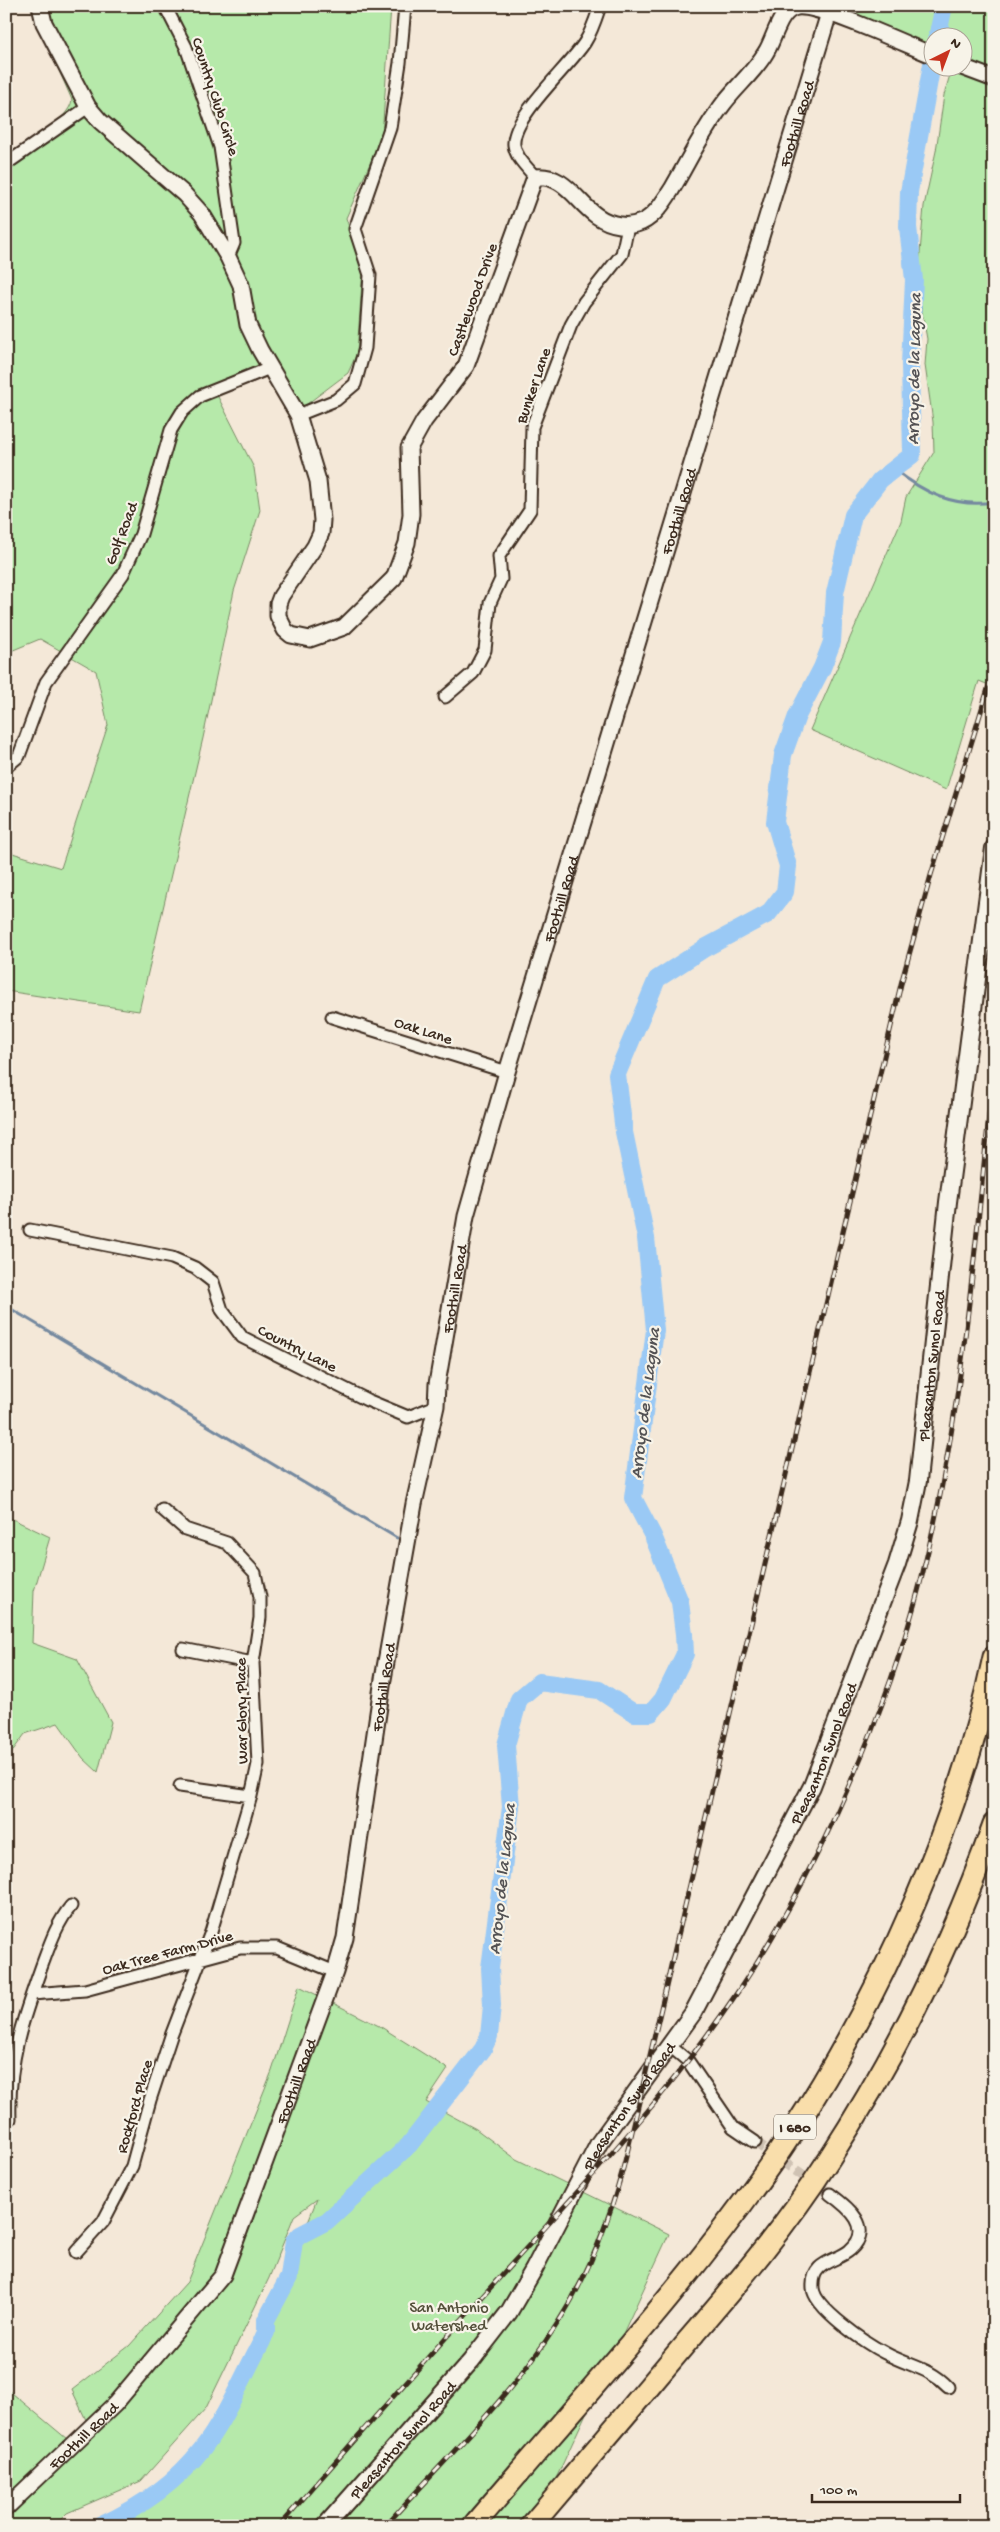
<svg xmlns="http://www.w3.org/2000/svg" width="1000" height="2532" font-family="'Gochi Hand',sans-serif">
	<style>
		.green { fill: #b6e9aa; stroke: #788a64 }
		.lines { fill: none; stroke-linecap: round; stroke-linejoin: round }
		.stream { stroke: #74899f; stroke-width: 3 }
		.river { stroke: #9ac9f5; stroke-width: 18 }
		.minor-tunnel { stroke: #cfc2b3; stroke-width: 11; stroke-dasharray: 11 5.5; stroke-linecap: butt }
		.minor-casing { stroke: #3b2a1e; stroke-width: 15 }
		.tertiary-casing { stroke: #3b2a1e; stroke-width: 19 }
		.secondary-casing { stroke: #3b2a1e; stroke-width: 20 }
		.motorway-casing { stroke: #3b2a1e; stroke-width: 25 }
		.minor { stroke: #f7f3e8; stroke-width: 11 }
		.tertiary { stroke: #f7f3e8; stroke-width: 15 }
		.secondary { stroke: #f7f3e8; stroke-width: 16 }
		.motorway { stroke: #f9deab; stroke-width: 21 }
		.rail-casing { stroke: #3b2a1e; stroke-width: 5 }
		.rail { stroke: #f7f3e8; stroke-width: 3; stroke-dasharray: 9; stroke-linecap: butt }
		.labels { text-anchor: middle; stroke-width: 4.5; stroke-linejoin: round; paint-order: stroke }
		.shield { fill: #f7f3e8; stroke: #73665b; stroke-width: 1 }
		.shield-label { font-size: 15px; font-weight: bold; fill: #3b2a1e }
		.street-label { font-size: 16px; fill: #3b2a1e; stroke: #f7f3e8 }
		.park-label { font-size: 16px; fill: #54503a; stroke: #f7f3e8 }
		.water-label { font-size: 18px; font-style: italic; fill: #535254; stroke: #f7f3e8 }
	</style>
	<rect width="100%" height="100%" fill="#f4e8d8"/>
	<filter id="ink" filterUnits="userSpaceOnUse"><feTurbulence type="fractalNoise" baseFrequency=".02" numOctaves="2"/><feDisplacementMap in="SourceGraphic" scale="10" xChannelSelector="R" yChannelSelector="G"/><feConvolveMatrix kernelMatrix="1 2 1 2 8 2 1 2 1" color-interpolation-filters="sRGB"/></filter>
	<g filter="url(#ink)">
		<!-- green -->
		<path class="green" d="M 34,6 L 391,6 L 382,136 L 346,218 L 363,268 L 357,353 L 348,373 L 299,410 L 273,360 L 213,387 L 254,468 L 260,510 L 234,591 L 203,738 L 139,1011 L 6,991 L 6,851 L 61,868 L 108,725 L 96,671 L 40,639 L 6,653 L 6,155 C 24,144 69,121 72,100 L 34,14 Z
			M 848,6 L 994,6 L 994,687 L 979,681 L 946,790 L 810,730 L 901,521 L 906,497 L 934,452 L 933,422 L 925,365 L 927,339 L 918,290 L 919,265 L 924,206 L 936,151 L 944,95 L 952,68 L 962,68 L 962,38 L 932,38 L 932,46 L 865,19 Z
			M 6,1516 L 50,1537 L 34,1591 L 32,1643 L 77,1659 L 111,1722 L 98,1772 L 83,1758 L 58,1723 L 25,1734 L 6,1760 Z
			M 299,1986 L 381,2027 L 448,2069 L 426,2102 L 476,2129 L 516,2159 L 669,2234 L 534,2526 L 127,2526 L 236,2402 L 317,2199 L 294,2216 L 269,2278 L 206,2408 L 141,2481 L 67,2513 L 54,2526 L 6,2526 L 6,2521 L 93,2435 L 72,2390 L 129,2346 L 187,2282 L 272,2071 Z
			M 6,2388 L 67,2439 L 6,2497 Z"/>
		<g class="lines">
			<!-- stream -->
			<path class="stream" d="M 894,469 C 924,493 954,508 994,502
				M 6,1306 L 397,1538"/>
			<!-- river -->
			<path class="river" d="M 937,38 L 944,6
				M 100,2526 C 139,2508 175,2484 202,2449 C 225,2420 243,2376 261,2343 L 266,2332 L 266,2320 L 289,2277 L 294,2241 L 300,2235 L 327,2221 L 409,2145 L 483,2049 L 489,2036 L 492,2005 L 490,1968 L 511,1807 L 506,1745 L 519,1699 L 539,1682 L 599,1690 L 634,1713 L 651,1713 L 663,1699 L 685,1654 L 684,1634 L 680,1602 L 653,1536 L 633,1498 L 655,1330 L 646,1238 L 624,1132 L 617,1074 L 657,979 L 705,948 L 768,914 L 785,892 L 788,866 L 775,822 L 783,755 L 797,716 L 822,668 L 832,642 L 835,593 L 853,515 L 880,480 L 912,455 L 910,364 L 914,280 L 908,227 L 909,192 L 932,64"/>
			<!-- minor-tunnel -->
			<path class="minor-tunnel" d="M 755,2142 L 830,2194"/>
			<!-- minor casing -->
			<g class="minor-casing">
				<path id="minor" d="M 165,6 L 186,47 L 220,147 L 234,243 L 228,257
					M 6,164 L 88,107
					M 535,177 C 527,167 516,158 514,145 C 511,117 571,65 585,42 C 592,31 596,18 600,6
					M 298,415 L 336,400 L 355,384 L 365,348 L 370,275 L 355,229 L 390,128 L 400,63 L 405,6
					M 445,697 L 473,673 L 485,650 L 490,603 L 501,579 L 499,556 L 530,510 L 532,427 L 571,325 L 584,302 L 622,254 L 628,226
					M 6,767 L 19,756 L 46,682 L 123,574 L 141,534 L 171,430 L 182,412 L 200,396 L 270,368
					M 332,1017 L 507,1072
					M 30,1230 L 172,1258 L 195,1268 L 213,1282 L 222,1310 L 242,1337 L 367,1400 L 408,1417 L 436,1406
					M 183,1649 L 253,1663
					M 180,1786 L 251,1796
					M 32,1994 L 85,1990 L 240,1948 L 277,1948 L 335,1972
					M 670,2046 L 688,2061 L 733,2127 L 755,2142
					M 10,2119 C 8,2061 22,2021 41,1968 C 49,1947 56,1924 71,1906
					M 830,2194 C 848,2207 875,2228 850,2250 C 837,2262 811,2260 813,2288 C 814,2308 867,2344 885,2353 C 908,2366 929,2367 948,2387
					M 76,2252 L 103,2222 L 132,2166 L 150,2100 L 171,2036 L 211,1932 L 251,1796 L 258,1764 L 253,1663 L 260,1618 L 260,1597 L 255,1573 L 227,1543 L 185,1529 L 162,1509"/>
			</g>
			<!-- tertiary casing -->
			<g class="tertiary-casing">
				<g id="tertiary">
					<path d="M 40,6 L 44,23 L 88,107 L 100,121 L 184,194 L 202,214 L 228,257 L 241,285 L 248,325 L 260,350 L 298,415 L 318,481 L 322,520 L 321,533 L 315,546 L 281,596 L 278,604 L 278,616 L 285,630 L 291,635 L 310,639 L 344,627 L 394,578 L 407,543 L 411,514 L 409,448 L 424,421 L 466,366 L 535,177 C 574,173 580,220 620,225 C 627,226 635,225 642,222 C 655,216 665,200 672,189 C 688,162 702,132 721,107 C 735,87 754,73 766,52 C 775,38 779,10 797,7 C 820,4 907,45 932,55"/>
					<path d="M 962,67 L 994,79"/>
					<path id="s1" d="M 6,2508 L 115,2404 L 223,2275 L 335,1972 L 345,1938 L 383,1679 L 414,1504 L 436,1406 L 437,1384 L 466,1216 L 507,1072 L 829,13"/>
				</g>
			</g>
			<!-- secondary casing -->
			<g class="secondary-casing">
				<g id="secondary">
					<path d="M 829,13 L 831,6"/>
					<path id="s2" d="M 325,2526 L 471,2361 L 509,2312 L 534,2269 L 599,2143 L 693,2013 L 812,1786 L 897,1564 L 910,1521 L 918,1481 L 948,1202 L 994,848"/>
				</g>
			</g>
			<!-- motorway casing -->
			<g class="motorway-casing">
				<path id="motorway" d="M 473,2526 C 580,2400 700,2272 791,2134 C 883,1993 959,1822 994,1657
					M 531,2526 C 583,2465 634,2405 685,2344 C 736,2285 787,2225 829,2159 C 897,2054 952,1942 994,1824"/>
			</g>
			<!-- minor -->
			<use href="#minor" class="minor"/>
			<!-- tertiary -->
			<use href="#tertiary" class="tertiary"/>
			<!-- secondary -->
			<use href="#secondary" class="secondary"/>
			<!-- motorway -->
			<use href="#motorway" class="motorway"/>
			<!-- rail casing -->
			<g class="rail-casing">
				<path id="rail" d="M 279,2526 C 355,2439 431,2354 508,2268 C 590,2179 671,2091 739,1990 C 817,1873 888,1712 922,1576 C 964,1410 975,1239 994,1069
					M 385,2526 C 443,2461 510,2398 557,2324 C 592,2270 613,2211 628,2149 L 901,984 L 931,875 L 994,669"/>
			</g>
			<!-- rail -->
			<use href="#rail" class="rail"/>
		</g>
	</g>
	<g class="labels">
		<!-- shield labels -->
		<rect class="shield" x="774" y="2114.5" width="42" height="25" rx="4"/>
		<g class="shield-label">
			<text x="795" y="2132">I 680</text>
		</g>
		<!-- street labels -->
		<g class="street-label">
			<text transform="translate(217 96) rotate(72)" y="6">Country Club Circle</text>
			<text dy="6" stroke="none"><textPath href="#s1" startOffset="2551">Foothill Road</textPath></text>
			<text transform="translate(471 299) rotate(-70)" y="6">Castlewood Drive</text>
			<text transform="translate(532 385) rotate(-71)" y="6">Bunker Lane</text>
			<text dy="6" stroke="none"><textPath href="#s1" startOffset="2146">Foothill Road</textPath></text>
			<text transform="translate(120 533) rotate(-69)" y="6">Golf Road</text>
			<text dy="6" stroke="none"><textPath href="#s1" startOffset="1741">Foothill Road</textPath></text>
			<text transform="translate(424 1029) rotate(18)" y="6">Oak Lane</text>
			<text dy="6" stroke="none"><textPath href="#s1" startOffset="1336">Foothill Road</textPath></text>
			<text transform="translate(298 1347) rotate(27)" y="6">Country Lane</text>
			<text dy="6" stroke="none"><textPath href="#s2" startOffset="1330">Pleasanton Sunol Road</textPath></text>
			<text dy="6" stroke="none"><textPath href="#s1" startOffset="931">Foothill Road</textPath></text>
			<text transform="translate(240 1711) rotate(-91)" y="6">War Glory Place</text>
			<text dy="6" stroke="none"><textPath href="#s2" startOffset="925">Pleasanton Sunol Road</textPath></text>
			<text transform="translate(167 1951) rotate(-15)" y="6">Oak Tree Farm Drive</text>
			<text dy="6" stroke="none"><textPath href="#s1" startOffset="526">Foothill Road</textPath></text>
			<text transform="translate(133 2106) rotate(-74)" y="6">Rockford Place</text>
			<text dy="6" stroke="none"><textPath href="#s2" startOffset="521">Pleasanton Sunol Road</textPath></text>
			<text dy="6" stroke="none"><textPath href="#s1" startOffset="106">Foothill Road</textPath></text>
			<text dy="6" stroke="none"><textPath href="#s2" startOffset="116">Pleasanton Sunol Road</textPath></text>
		</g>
		<!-- park labels -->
		<g class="park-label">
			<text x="449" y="2312">San Antonio<tspan x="449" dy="18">Watershed</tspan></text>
		</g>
		<!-- water labels -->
		<g class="water-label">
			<text transform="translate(913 369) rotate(-89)" y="6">Arroyo de la Laguna</text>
			<text transform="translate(644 1403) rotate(-83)" y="6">Arroyo de la Laguna</text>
			<text transform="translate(501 1879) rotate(-84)" y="6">Arroyo de la Laguna</text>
		</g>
	</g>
	<!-- margin -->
	<rect width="1000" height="2532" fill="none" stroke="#f7f3e8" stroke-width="25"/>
	<rect x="12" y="12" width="975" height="2507" fill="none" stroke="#3b2a1e" stroke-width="2" filter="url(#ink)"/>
	<!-- north arrow -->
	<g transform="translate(948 52) rotate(42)"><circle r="24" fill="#f7f3e8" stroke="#aca397"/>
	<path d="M0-4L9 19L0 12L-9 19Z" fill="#c8321e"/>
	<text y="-8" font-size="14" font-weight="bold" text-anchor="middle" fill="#3b2a1e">N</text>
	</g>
	<!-- scale -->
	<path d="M812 2494v8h148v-8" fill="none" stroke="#3b2a1e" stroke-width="2.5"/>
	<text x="820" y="2494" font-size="15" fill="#3b2a1e" stroke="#f7f3e8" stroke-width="4" paint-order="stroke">100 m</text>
</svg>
